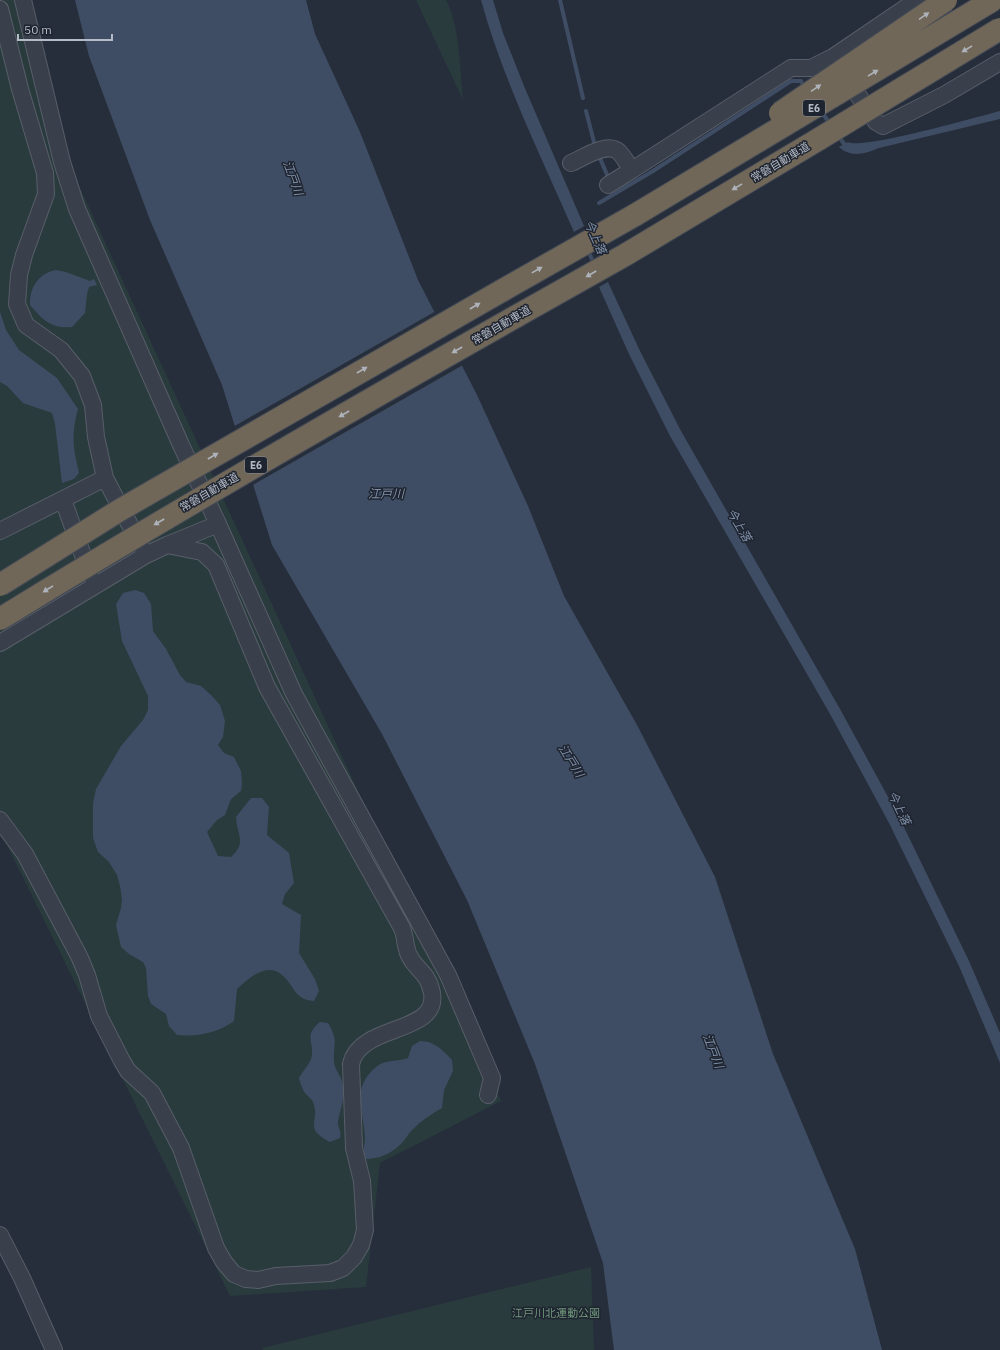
<svg xmlns="http://www.w3.org/2000/svg" width="1000" height="1350" font-family="'IBM Plex Sans','Noto Sans JP',sans-serif">
<style>
.green{fill:#293b3d}
.water{fill:#3f4d64}
.pier{fill:#262e3b}
.lines{fill:none;stroke-linecap:round;stroke-linejoin:round}
.stream{stroke:#3f4d64;stroke-width:4}
.minor-casing{stroke:#585e69;stroke-width:18}
.highway-casing{stroke:#454b56;stroke-width:24}
.minor{stroke:#3a404b;stroke-width:16}
.highway{stroke:#706758;stroke-width:22}
.highway-bridge-casing{stroke:#454b56;stroke-width:24;stroke-linecap:butt}
.highway-bridge{stroke:#706758;stroke-width:22}
.oneway{fill:#aeb3bb}
.labels{text-anchor:middle;stroke-width:3;stroke-linejoin:round;paint-order:stroke}
.shield{fill:#1f2530;stroke:#888e99;stroke-width:1}
.shield-label{font-size:10px;font-weight:bold;fill:#b5bbc6}
.street-label{font-size:11px;fill:#b5bbc6;stroke:#1f2530}
.park-label{font-size:11px;fill:#6f9579;stroke:#1f2530}
.water-label{font-size:12px;font-style:italic;fill:#8091aa;stroke:#1f2530}
</style>
<rect width="100%" height="100%" fill="#262e3b"/>
<path class="green" d="M0,0h32l36,162 433,939 -121,62 -14,124 -136,9 -230,-465z
M416,0h30c14,25 14,72 17,100z
M591,1267l3,83h-331l-1,-2z"/>
<path class="water" d="M75,0h231l9,34 45,98 58,148 59,115 51,111 36,90 73,129 78,152 58,177 82,195 27,101h-268l-11,-87 -68,-199 -68,-164 -85,-166 -110,-189 -50,-160 -72,-165 -61,-164z
M481,0h12l10,33 21,53 60,140 -10,6c-33,-76 -71,-152 -93,-232z
M1000,111v8l-121,29c-14,6 -28,10 -40,-1l9,-5c14,8 129,-25 152,-31z
M56,270l10,2 24,9 4,-2 3,6 -8,2 -2,7 -2,19 -13,14c-21,2 -29,-7 -42,-22 -1,-17 9,-32 26,-35z
M608,282l32,69 41,80 159,278 59,108 70,144 31,72v30l-41,-97 -70,-143 -59,-109 -160,-278 -41,-82 -30,-67z
M0,312l6,18 13,20 38,28 21,31c-7,26 -5,39 1,64l-5,6 -12,4 -7,-59 -3,-11 -29,-10 -16,-17 -7,-4z
M135,590l9,3 7,11 2,27 13,18 14,26 6,7 15,4 10,9 9,10 5,16 -2,16 -5,8 6,8 10,4 7,14 1,12 -1,8 -10,8 -6,16 -8,5 -10,12 11,24 13,1c16,-14 6,-22 5,-40l15,-19h11l7,9 -2,28 22,18 5,30 -9,11 -3,10 19,11 -2,38 16,26 4,12 -5,10c-13,-1 -17,-6 -24,-17 -17,-26 -36,-11 -53,5l-3,32c-16,12 -37,16 -57,14l-8,-9 -3,-12 -15,-10 -3,-8 -2,-28 -3,-6 -14,-8 -8,-7 -5,-22 5,-17 1,-9 -2,-13 -3,-11 -8,-13 -11,-10 -5,-14v-35l3,-14 25,-43 22,-26 5,-10v-14l-26,-55 -6,-37 7,-11z
M320,1022l8,1c11,19 5,19 6,38 0,8 6,13 8,20 4,16 -1,25 -4,40 -1,6 4,10 2,17l-10,4c-28,-14 -9,-20 -17,-40 -2,-4 -6,-6 -8,-9 -3,-4 -5,-11 -6,-15 3,-6 10,-13 12,-19 5,-17 -9,-22 9,-37z
M420,1041c15,0 22,9 32,19l1,11 -9,19 -2,18c-11,6 -21,13 -30,22 -4,4 -7,10 -11,14 -10,10 -23,15 -36,15 -3,-10 0,-13 0,-21 -1,-27 -15,-49 11,-71 9,-8 22,-5 32,-9l4,-12z"/>
<path class="pier" d="M436,311l27,54 -212,121 -18,-59z"/>
<g class="lines">
<path class="stream" d="M560,0l23,98
M586,111l9,35
M821,111l9,13
M837,134l10,14
M599,156l9,21
M599,203l54,-32 138,-90h10l4,7
M587,248l7,16"/>
<defs>
<path id="minor" d="M23,0l39,162 15,47 104,236 37,79 -51,21
M0,9l20,80 25,84 1,21 -22,61 -5,20 -2,29 9,21 35,25 21,26 11,29 3,32 9,41 36,68
M846,77l30,45 7,4 61,-31 56,-33
M571,163c12,-5 36,-22 48,-11 5,5 9,13 13,18l159,-102h20l22,-11 84,-57
M608,185l24,-15
M60,501l6,7 24,67
M218,524l76,170 154,281 44,103 -4,17
M0,531l105,-53
M0,643l146,-88 21,-10 35,7 14,13 51,122 135,241c4,10 3,22 8,29 8,15 18,15 22,36 7,42 -72,30 -81,71l3,84 8,33 3,49 -4,15 -7,12 -11,11 -13,5 -54,3 -18,4 -12,-1 -12,-5 -10,-12 -8,-14 -35,-100 -29,-55 -24,-22 -6,-10 -23,-45 -12,-41 -8,-19 -54,-102 -25,-34
M0,1235l22,43 32,72"/>
<path id="highway" d="M503,290l132,-75
M515,317l110,-62 194,-116"/>
</defs>
<use href="#minor" class="minor-casing"/>
<use href="#highway" class="highway-casing"/>
<use href="#minor" class="minor"/>
<use href="#highway" class="highway"/>
<defs>
<path id="highway-bridge" d="M780,113l166,-113
M819,139l181,-110
M635,215l358,-215
M0,585l120,-75 383,-220
M0,619c170,-105 342,-204 515,-302"/>
</defs>
<use href="#highway-bridge" class="highway-bridge-casing"/>
<use href="#highway-bridge" class="highway-bridge"/>
</g>
<defs><path id="oneway-solid" d="M-6-.8H1V-3.2L6.5 0L1 3.2V.8H-6Z"/></defs>
<g class="oneway">
<use href="#oneway-solid" transform="translate(924 16) rotate(-34)"/>
<use href="#oneway-solid" transform="translate(967 49) rotate(149)"/>
<use href="#oneway-solid" transform="translate(873 73) rotate(-31)"/>
<use href="#oneway-solid" transform="translate(816 88) rotate(-34)"/>
<use href="#oneway-solid" transform="translate(737 187) rotate(149)"/>
<use href="#oneway-solid" transform="translate(537 270) rotate(-29)"/>
<use href="#oneway-solid" transform="translate(591 274) rotate(150)"/>
<use href="#oneway-solid" transform="translate(475 306) rotate(-30)"/>
<use href="#oneway-solid" transform="translate(457 350) rotate(150)"/>
<use href="#oneway-solid" transform="translate(362 370) rotate(-30)"/>
<use href="#oneway-solid" transform="translate(344 414) rotate(150)"/>
<use href="#oneway-solid" transform="translate(213 456) rotate(-30)"/>
<use href="#oneway-solid" transform="translate(159 522) rotate(150)"/>
<use href="#oneway-solid" transform="translate(48 589) rotate(148)"/>
</g>
<g class="labels">
<g class="shield">
<rect x="803" y="100" width="22" height="16" rx="3"/>
<rect x="245" y="457" width="22" height="16" rx="3"/>
</g>
<g class="shield-label">
<text x="814" y="112">E6</text>
<text x="256" y="469">E6</text>
</g>
<g class="street-label">
<text transform="translate(780 162) rotate(-31)" y="4">常磐自動車道</text>
<text transform="translate(501 325) rotate(-30)" y="4">常磐自動車道</text>
<text transform="translate(209 492) rotate(-30)" y="4">常磐自動車道</text>
</g>
<g class="park-label">
<text x="556" y="1317">江戸川北運動公園</text>
</g>
<g class="water-label">
<text transform="translate(293 178) rotate(70)" y="4">江戸川</text>
<text transform="translate(595 237) rotate(66)" y="4">今上落</text>
<text x="386" y="498">江戸川</text>
<text transform="translate(739 525) rotate(60)" y="4">今上落</text>
<text transform="translate(571 761) rotate(58)" y="4">江戸川</text>
<text transform="translate(899 808) rotate(64)" y="4">今上落</text>
<text transform="translate(713 1051) rotate(69)" y="4">江戸川</text>
</g>
</g>
<path d="M18 34v6h94v-6" fill="none" stroke="#b5bbc6" stroke-width="2"/>
<text x="24" y="34" font-size="12" fill="#b5bbc6" stroke="#1f2530" stroke-width="3" paint-order="stroke">50 m</text>
</svg>
